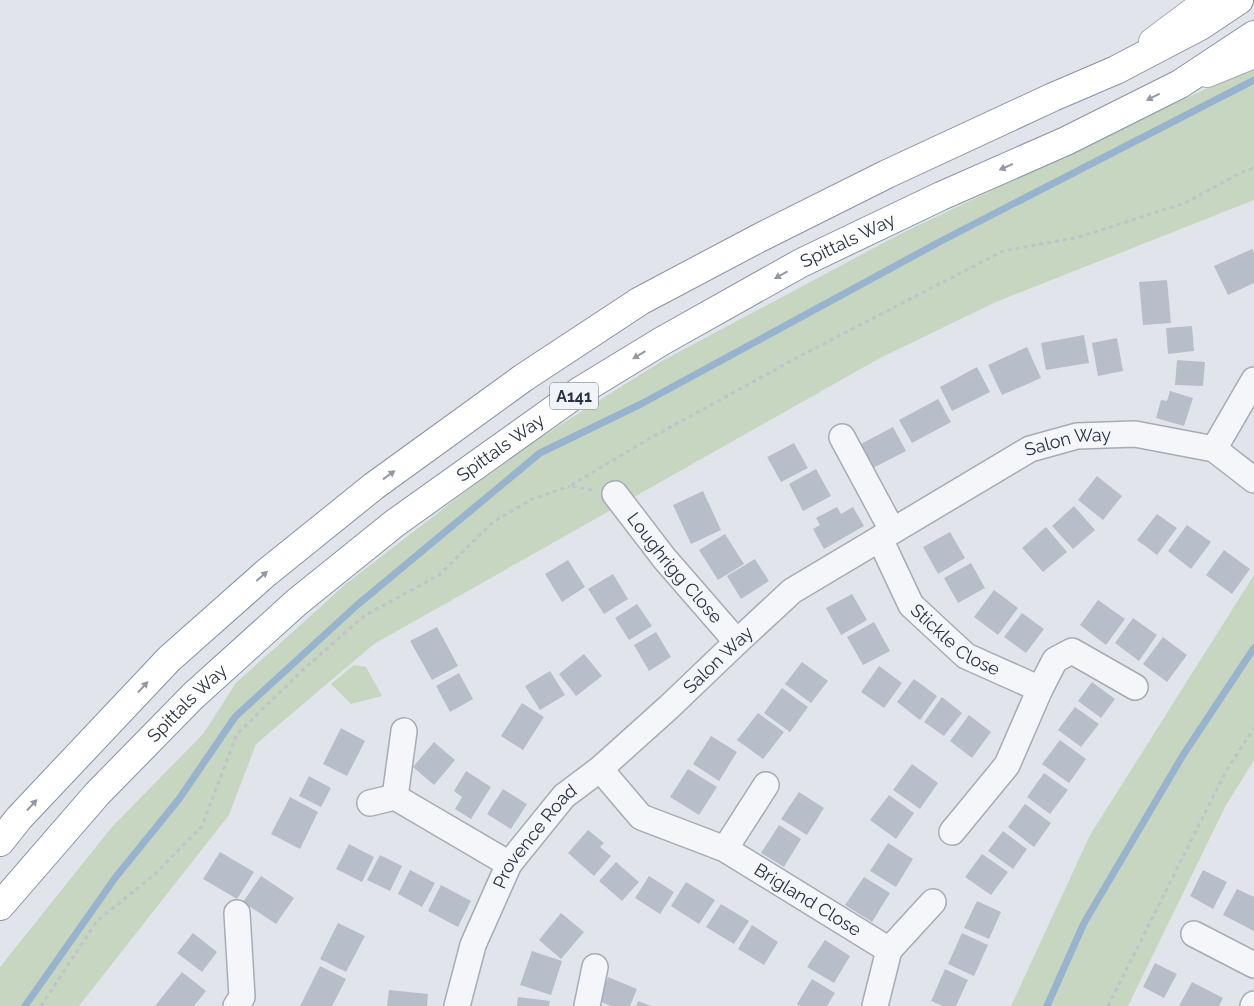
<svg xmlns="http://www.w3.org/2000/svg" width="1254" height="1006" font-family="Raleway,sans-serif">
<style>
.green{fill:#c6d6c1}
.lines{fill:none;stroke-linecap:round;stroke-linejoin:round}
.stream{stroke:#98b3ce;stroke-width:7}
.building{fill:#b7bec9}
.street-casing{stroke:#a5acb6;stroke-width:28}
.secondary-casing{stroke:#a5acb6;stroke-width:30}
.highway-casing{stroke:#8692a3;stroke-width:30}
.path{stroke:#bfc3ca;stroke-width:3;stroke-dasharray:4 4;stroke-linecap:butt}
.street{stroke:#f4f6f9;stroke-width:25}
.secondary{stroke:#fff;stroke-width:28}
.highway{stroke:#fff;stroke-width:28}
.oneway{fill:#9398a2}
.labels{text-anchor:middle;stroke-width:4.5;stroke-linejoin:round;paint-order:stroke}
.shield{fill:#f0f4f8;stroke:#636c7a;stroke-width:1}
.shield-label{font-size:16px;font-weight:bold;fill:#273244}
.street-label{font-size:18px;fill:#273244;stroke:#f0f4f8}
</style>
<rect width="100%" height="100%" fill="#e1e5eb"/>
<path class="green" d="M1254,66v134l-258,102 -116,56 -506,286 -118,100 -27,71 -150,191h-79v-39l111,-139 92,-94 33,-51 111,-100 167,-129 148,-93 238,-127z
M1254,575v185l-29,47 -97,199h-117l79,-171z
M354,665l12,2 16,29 -31,8 -20,-20z"/>
<g class="lines">
<path class="stream" d="M25,1006l90,-128 64,-79 56,-82 121,-111 184,-153 101,-49 302,-164 311,-160
M1047,1006l37,-83 99,-168 71,-107"/>
</g>
<path class="building" d="M1252,249l2,4v30l-26,12 -14,-29z
M1167,280l4,43 -28,2 -4,-43z
M1192,326l2,25 -26,3 -2,-26z
M1084,335l5,28 -43,7 -5,-27z
M1117,338l6,33 -25,5 -6,-33z
M1027,347l14,31 -39,17 -14,-30z
M1177,360l28,2 -2,24 -28,-1z
M977,367l13,25 -38,19 -12,-24z
M1170,391l23,7 -9,28 -28,-8 5,-18 6,1z
M938,399l13,23 -39,21 -13,-23z
M893,427l13,24 -35,18 -12,-24z
M794,443l14,25 -27,14 -14,-25z
M816,469l15,27 -28,15 -14,-27z
M1097,476l25,20 -19,24 -25,-20z
M703,491l18,39 -30,14 -18,-39z
M1074,506l21,24 -22,19 -21,-23z
M837,507l4,7 12,-7 11,19 -40,23 -11,-20 7,-4 -4,-7z
M1157,514l20,14 -20,27 -20,-15z
M1187,525l24,17 -20,27 -23,-18z
M1046,527l21,25 -24,20 -21,-24z
M950,532l15,26 -27,16 -15,-27z
M725,534l19,30 -26,16 -19,-30z
M1224,550l26,19 -18,25 -26,-19z
M755,559l14,22 -28,18 -14,-23z
M568,560l17,27 -23,15 -17,-28z
M971,563l14,25 -27,15 -14,-25z
M613,574l15,25 -24,15 -16,-25z
M994,590l24,18 -20,27 -24,-18z
M852,594l15,26 -26,15 -15,-27z
M1098,600l27,19 -19,26 -26,-20z
M637,604l15,22 -23,14 -14,-22z
M1022,613l22,16 -18,24 -22,-16z
M1133,618l24,17 -18,26 -24,-18z
M874,622l16,29 -27,14 -16,-28z
M437,627l21,39 -26,14 -22,-39z
M656,632l15,25 -22,14 -15,-26z
M1163,637l24,18 -20,27 -24,-18z
M584,654l18,22 -26,20 -17,-22z
M802,662l26,19 -17,22 -26,-19z
M879,666l23,17 -18,25 -23,-16z
M550,671l15,24 -25,15 -15,-24z
M459,673l14,26 -23,13 -14,-26z
M914,679l23,17 -17,24 -23,-18z
M1092,682l23,17 -14,19 -23,-17z
M782,688l26,19 -18,25 -26,-19z
M942,697l20,16 -18,23 -20,-14z
M522,703l22,14 -21,33 -22,-14z
M1075,707l24,17 -18,23 -23,-17z
M758,713l26,19 -21,27 -26,-19z
M969,715l22,17 -19,26 -22,-17z
M341,728l24,13 -18,35 -24,-12z
M711,736l26,16 -18,29 -26,-17z
M1060,740l26,19 -17,24 -27,-19z
M434,742l21,18 -21,25 -21,-18z
M912,764l26,19 -18,26 -27,-19z
M688,769l29,18 -18,28 -29,-18z
M466,771l25,16 -20,32 -16,-10 7,-12 -8,-6z
M1044,773l24,17 -18,24 -23,-17z
M309,776l22,12 -10,19 -22,-11z
M503,789l24,15 -16,25 -24,-15z
M799,792l25,16 -17,27 -26,-16z
M889,795l25,18 -18,26 -26,-19z
M290,797l28,15 -18,37 -29,-15z
M1025,804l26,19 -17,24 -26,-20z
M779,825l22,14 -17,28 -23,-14z
M588,830l16,13 -4,4 11,9 -17,20 -26,-23z
M1003,831l24,18 -14,20 -25,-18z
M888,843l25,16 -17,28 -26,-16z
M349,844l25,13 -12,25 -26,-13z
M220,852l34,20 -17,27 -34,-20z
M982,854l26,18 -17,23 -26,-18z
M380,855l22,11 -12,25 -23,-11z
M616,862l23,20 -17,19 -23,-20z
M410,870l25,13 -13,24 -24,-13z
M1203,870l24,12 -14,27 -23,-13z
M261,876l33,22 -18,26 -33,-22z
M649,876l25,16 -14,22 -25,-16z
M864,877l26,16 -18,29 -27,-17z
M686,882l29,18 -16,24 -28,-18z
M441,885l30,16 -13,26 -30,-16z
M1237,889l17,8v34l-31,-16z
M977,901l24,11 -12,27 -25,-11z
M721,904l28,17 -15,23 -28,-17z
M561,913l23,19 -23,27 -22,-19z
M338,923l27,13 -19,36 -26,-13z
M752,925l26,17 -14,23 -26,-16z
M193,933l24,19 -15,20 -25,-19z
M962,933l26,12 -14,31 -26,-12z
M825,940l25,16 -16,27 -27,-16z
M532,951l30,10 -11,34 -31,-10z
M1155,963l22,11 -13,24 -21,-11z
M320,966l26,13 -14,27h-32z
M945,969l23,11 -12,26h-13l-12,-5z
M182,972l24,19 -12,15h-39z
M608,977l29,12 -7,17h-19l-12,-5z
M812,979l23,14 -8,13h-27l-3,-2z
M1192,982l31,16 -4,8h-40z
M389,990l39,4 -1,12h-40z
M518,997l32,4 -1,5h-32z
M638,1001l13,5h-15z"/>
<g class="lines">
<defs>
<g id="street">
<path d="M842,437l50,93"/>
<path d="M1214,449l40,-69"/>
<path id="s1" d="M615,494l49,64 73,84"/>
<path id="s2" d="M880,539l31,66 55,51 74,33"/>
<path id="s3" d="M600,769l41,48 84,32 164,101"/>
<path d="M395,797l114,67"/>
<path d="M370,803l25,-6 9,-66"/>
<path d="M952,832l55,-67 33,-76 15,-29 17,-9 63,36"/>
<path d="M725,849l41,-64"/>
<path d="M1194,934l60,31"/>
<path d="M236,1006l6,-9 -5,-84"/>
<path id="s4" d="M457,1006l16,-61 36,-81 55,-68 36,-27 69,-62 68,-65 55,-51 238,-142 47,-13 58,-2 79,15 40,31"/>
<path d="M587,1006l8,-39"/>
<path d="M875,1006l14,-56 44,-48"/>
<path d="M1253,1006l1,-2"/>
</g>
<path id="secondary" d="M1153,42l56,-42
M1207,73l47,-19"/>
<g id="highway">
<path d="M0,842l19,-24 150,-159 97,-86 108,-87 149,-108 117,-77 119,-63 128,-64 166,-77 63,-27 84,-44 39,-26"/>
<path id="s5" d="M0,906l97,-112 96,-98 104,-94 98,-79 185,-132 82,-50 139,-78 140,-67 125,-55 114,-57 74,-49"/>
</g>
</defs>
<use href="#street" class="street-casing"/>
<use href="#secondary" class="secondary-casing"/>
<use href="#highway" class="highway-casing"/>
<path class="path" d="M592,490l-22,-4 75,-45 155,-85 203,-105 76,-14 106,-34 59,-32 10,-3
M41,1006l56,-85 58,-47 47,-48 35,-92 68,-66 59,-52 75,-41 54,-53 39,-23 38,-13
M1108,1006l118,-235 28,-43"/>
<use href="#street" class="street"/>
<use href="#secondary" class="secondary"/>
<use href="#highway" class="highway"/>
</g>
<defs><path id="oneway-solid" d="M-6-.8H1V-3.2L6.5 0L1 3.2V.8H-6Z" transform="scale(1.25)"/></defs>
<g class="oneway">
<use href="#oneway-solid" transform="translate(1153 97) rotate(153)"/>
<use href="#oneway-solid" transform="translate(1006 167) rotate(156)"/>
<use href="#oneway-solid" transform="translate(781 275) rotate(151)"/>
<use href="#oneway-solid" transform="translate(639 355) rotate(149)"/>
<use href="#oneway-solid" transform="translate(389 475) rotate(-36)"/>
<use href="#oneway-solid" transform="translate(262 576) rotate(-41)"/>
<use href="#oneway-solid" transform="translate(143 687) rotate(-47)"/>
<use href="#oneway-solid" transform="translate(32 805) rotate(-47)"/>
</g>
<g class="labels">
<rect class="shield" x="550" y="382.5" width="48" height="27" rx="4"/>
<g class="shield-label">
<text x="574" y="402">A141</text>
</g>
<g class="street-label">
<text dy="6" stroke="none"><textPath href="#s5" startOffset="1086">Spittals Way</textPath></text>
<text dy="6" stroke="none"><textPath href="#s4" startOffset="862">Salon Way</textPath></text>
<text dy="6" stroke="none"><textPath href="#s5" startOffset="681">Spittals Way</textPath></text>
<text dy="6" stroke="none"><textPath href="#s1" startOffset="95">Loughrigg Close</textPath></text>
<text dy="6" stroke="none"><textPath href="#s2" startOffset="130">Stickle Close</textPath></text>
<text dy="6" stroke="none"><textPath href="#s4" startOffset="445">Salon Way</textPath></text>
<text dy="6" stroke="none"><textPath href="#s5" startOffset="276">Spittals Way</textPath></text>
<text dy="6" stroke="none"><textPath href="#s4" startOffset="189">Provence Road</textPath></text>
<text dy="6" stroke="none"><textPath href="#s3" startOffset="250">Brigland Close</textPath></text>
</g>
</g>
</svg>
